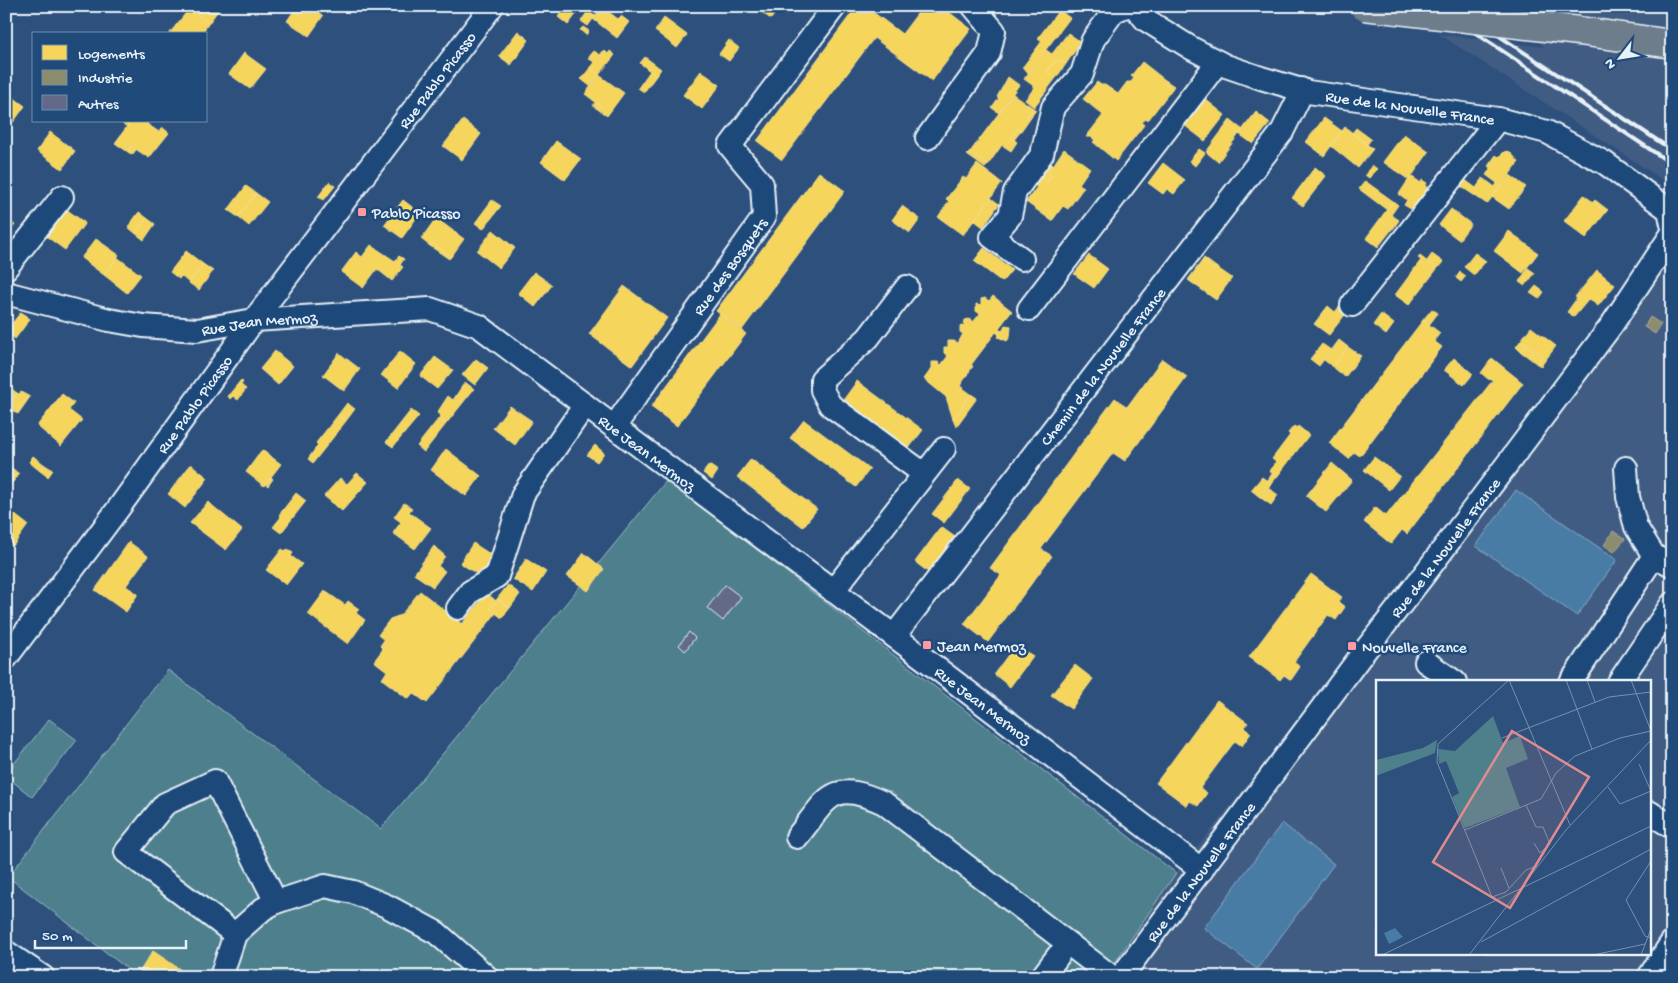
<svg xmlns="http://www.w3.org/2000/svg" width="1678" height="983" font-family="'Gochi Hand',sans-serif">
<style>
.built{fill:#405b83;fill-rule:evenodd}
.green{fill:#4e808c;stroke:#9bb8c2}
.water{fill:#487ba5;stroke:#88aac6}
.homes{fill:#f6d55c;stroke:#f2dd8b}
.industry{fill:#8c8c6e;stroke:#a8aa97}
.building{fill:#636a89;stroke:#e8f1f8}
.lines{fill:none;stroke-linecap:round;stroke-linejoin:round}
.minor-casing{stroke:#e8f1f8;stroke-width:26}
.major-casing{stroke:#e8f1f8;stroke-width:31}
.minor{stroke:#1f4a7a;stroke-width:22}
.major{stroke:#6d7d8c;stroke-width:28}
.rail{stroke:#e8f1f8;stroke-width:4}
.major-bridge-casing{stroke:#e8f1f8;stroke-width:31;stroke-linecap:butt}
.major-bridge{stroke:#6d7d8c;stroke-width:28}
.poi-dot{fill:#ff9aa2;stroke:#1f4a7a;stroke-width:2}
.labels{text-anchor:middle;stroke-width:5;stroke-linejoin:round;paint-order:stroke}
.street-label{font-size:16px;fill:#e8f1f8;stroke:#1f4a7a}
.poi-label{font-size:16px;fill:#e8f1f8;stroke:#1f4a7a;text-anchor:start}
.inset-road{fill:none;stroke:#7890ae;stroke-width:1}
.view{fill:#df8c90;fill-opacity:0.15;stroke:#df8c90;stroke-width:2.5}
.inset-edge{fill:none;stroke:#e8f1f8;stroke-width:2.5}
</style>
<rect width="100%" height="100%" fill="#2d507d"/>
<filter id="ink" filterUnits="userSpaceOnUse"><feTurbulence type="fractalNoise" baseFrequency=".02" numOctaves="2"/><feDisplacementMap in="SourceGraphic" scale="10" xChannelSelector="R" yChannelSelector="G"/><feConvolveMatrix kernelMatrix="1 2 1 2 8 2 1 2 1" color-interpolation-filters="sRGB"/></filter>
<g filter="url(#ink)">
<path class="built" d="M1484,6h188v180l-233,-152 106,13z
M1672,259v718h-567l71,-104zM1377,682h272v272h-272z"/>
<path class="green" d="M667,480l509,393 -71,104h-967l-130,-100 160,-207 213,159z
M49,719l28,21 -45,57 -26,-21v-2z"/>
<path class="water" d="M1516,490l101,70 -40,56 -101,-70z
M1282,823l52,41 -77,105 -53,-41z"/>
<path class="homes" d="M189,6h32l-12,17 -21,-15z
M297,6h12l14,10 -14,20 -22,-15z
M566,6l11,7 -9,12 -10,-8z
M727,6h12l-4,6z
M757,6h36l-7,9 -8,-6 -7,10 -16,-11z
M857,6h8l37,28 21,-28h18l30,23 -39,52 -58,-43 -92,122 -25,-19z
M602,7l16,12 3,-3 8,6 -12,16 -24,-19z
M189,9l20,14 -8,11h-32z
M1059,10l11,8 -42,55 -6,-5 20,-27 -4,-3z
M588,11l7,5 -7,10 -7,-5z
M664,18l23,17 -10,13 -22,-17z
M583,27l6,4 -3,4 -6,-5z
M518,31l11,9 -18,25 -12,-9z
M1068,33l13,9 -15,22 -6,-4 -2,2 -3,-2 -8,12 9,6 -22,29 -9,-7 10,-13 -11,-8 22,-29 6,4z
M729,40l10,8 -10,13 -10,-7z
M604,50l4,4 2,-3 5,4 -16,20 -9,-7 4,-6 -6,-4 6,-7 6,4z
M244,53l22,16 -16,20 -21,-15z
M645,57l16,12 -5,7 -16,-13z
M1055,60l3,2 2,-2 6,4 -10,14 -9,-6z
M1142,62l23,18 1,4 6,5 -23,30 -5,1 -2,3 2,2 -28,36 -23,-19 2,-2 -4,-3h-5l17,-22 -20,-16 14,-17 4,3h4l13,9 9,-12h4l3,-4 -3,-2z
M590,68l9,7 -9,11 -9,-7z
M650,71l6,5 -12,16 -6,-4z
M701,71l19,14 -18,24 -19,-14z
M599,75l25,18 -17,23 -8,-6 3,-3 -17,-13z
M1008,77l11,8 -20,28 -7,-5 7,-10 -2,-1z
M1165,80l9,6 -2,3 -6,-5z
M6,92l19,14 -13,18 -6,-4z
M1013,94l20,14 -6,8 3,2 -9,13 -3,-2 -7,8 6,5 -6,9 -9,-6 -14,20 -18,-13z
M1205,99l20,16 -20,26 -21,-16z
M595,102l7,5 -3,3 -6,-4z
M1033,108l3,2 -6,8 -3,-2z
M1256,112l14,11 -17,21 -14,-10z
M1324,118l18,13 -18,25 -18,-14z
M463,120l18,14 -19,26 -19,-14z
M1230,120l13,10 -4,4 -12,-10z
M118,121h13l-4,6z
M131,121h18l-2,3 12,8 3,-5 7,6 -20,25 -18,-12 -3,6 -13,-9z
M1227,124l12,10 -21,28 -12,-10z
M1345,127l28,22 -15,19 -27,-22z
M1356,128l15,11 -4,6 -15,-12z
M1018,129l3,2 -7,9 -3,-3z
M50,132l25,19 -13,18 -25,-18z
M1404,134l25,18 -20,28 -26,-18z
M556,141l25,18 -16,21 -24,-18z
M131,146l5,4 -4,5 -4,-3z
M1064,149l26,19 -11,16 5,3 -16,22 -5,-3 -11,15 -26,-19 11,-15 -6,-4 6,-8 10,7 4,-7 -3,-2z
M1199,149l6,4 -10,13 -6,-5z
M1509,151l10,11 -32,42 -31,-21 5,-6 15,11 7,-10 12,9 2,-4 -11,-8 5,-7 -3,-2 8,-11 3,2 5,-5z
M970,152l18,13 -3,3 -18,-13z
M1047,160l6,5 -5,8 3,2 -4,7 -10,-7z
M1163,163l22,17 -11,14 -7,-5 -4,5 -15,-11z
M977,164l25,19 -39,52 -25,-18 11,-16 -3,-2 17,-22 3,2z
M1372,165l5,4 -8,9 -4,-3z
M1315,167l11,9 -23,30 -11,-8z
M819,172l26,19 -103,139 -26,-19z
M1510,175l16,12 -17,22 -17,-12z
M1411,176l10,7 1,-3 5,3 -2,3 9,7 -16,20 -14,-8 3,-5 -8,-6z
M1365,181l28,20 -6,9 -28,-21z
M329,182l6,4 -11,14 -6,-3z
M246,186l10,7 -18,24 -10,-7z
M256,193l12,9 -19,24 -11,-9z
M1584,195l22,17 -20,26 -22,-17z
M991,198l8,6 -16,23 -9,-7z
M403,200l17,13 -18,25 -18,-13z
M492,200l9,6 -18,23 -8,-6z
M1595,200l13,10 -2,2 -13,-10z
M1393,201l5,4 -7,10 8,5 -6,9 -13,-10z
M902,206l18,13 -10,14 -18,-13z
M66,209l19,14 -20,27 -19,-14z
M1451,209l20,15 -12,16 -20,-15z
M139,212l8,6 -12,15 -7,-6z
M147,218l8,6 -11,16 -9,-7z
M436,218l28,21 -13,18 -19,-14 -2,3 -9,-7z
M6,219l9,6 -9,12z
M1380,219l12,10 -14,18 -12,-9z
M493,230l22,18 -16,20 -22,-17z
M1509,231l29,22 -15,20 -29,-22z
M96,239l23,16 -15,20 -23,-17z
M432,243l19,14 -2,2 -19,-13z
M371,245l24,16 4,-5 5,3 -4,6 3,2 -11,14 -15,-12 -14,19 -22,-16 15,-20 6,5z
M984,248l28,22 -10,12 -28,-21z
M186,251l17,13 -14,19 -8,-7 -2,3 -9,-7z
M1475,253l11,8 -12,14 -10,-8z
M1432,254l11,8 -6,7 -10,-8z
M1089,255l19,14 -14,19 -20,-14z
M1420,256l17,13 -28,36 -14,-10 26,-35 -3,-2z
M117,257l24,18 -14,18 -23,-18z
M1204,258l12,9 -2,3 -12,-9z
M1202,261l12,9 2,-3 16,11 -16,22 -28,-20z
M203,264l10,7 -14,19 -10,-7z
M1528,268l7,5 -10,13 -6,-4z
M1597,270l18,15 -17,21 -9,-7 -15,18 -7,-5 10,-14 -2,-1z
M534,272l18,13 -17,22 -17,-14z
M1460,272l6,4 -5,6 -5,-4z
M624,286l43,32 -35,48 -43,-32z
M1536,286l8,6 -5,7 -9,-6z
M993,296l19,15 -13,17 3,3 3,-6 6,1 -1,11 -3,4 -9,-4 1,-2 -3,-3 -25,33 2,1 -13,20 11,8 -18,25 -7,-22 -22,-18 8,-11v-6h6l3,3 7,-9 -4,-3v-6h4v-6h6l4,2 5,-9 -3,-2v-6h4l1,-6 4,-1 4,3 7,-8 -4,-3v-7l5,1v-6l4,-1 4,3z
M1348,296l7,6 -26,33 -15,-11 14,-18 7,6z
M1432,309l6,4 -9,12 -6,-5z
M21,312l9,7 -15,20 -9,-8z
M720,314l26,20 -69,92 -26,-19z
M1381,314l13,10 -8,11 -13,-10z
M1423,320l17,13 -6,8 8,6 -82,109 -6,-4 -5,7 -20,-16z
M1531,327l25,19 -15,20 -4,-2 6,-8 -22,-16z
M1339,340l9,7 -15,20 -9,-7z
M1521,340l6,4 -6,8 -5,-5z
M1322,344l9,6 -12,16 -9,-7z
M1527,344l7,6 -6,7 -7,-5z
M1348,347l13,9 -16,21 -12,-10z
M1534,350l9,6 -6,8 -9,-7z
M275,351l18,15 -15,19 -18,-16z
M400,351l16,13 -18,24 -17,-13z
M339,353l21,16 -16,22 -21,-16z
M435,357l18,13 -16,19 -17,-13z
M1454,358l19,16 -9,11 -20,-15z
M1492,358l31,25 -116,151 -5,-4 -11,14 -27,-22 11,-15 11,9 107,-136 -5,-1 -7,-6z
M476,359l12,9 -13,17 -13,-10z
M1162,359l25,18 -62,84 -12,-8 -72,96 11,7 -64,86 -24,-18 37,-49 -11,-7 125,-170 12,9z
M241,380l2,2 -2,3 5,4 -8,11 -5,-4 -3,3 -2,-3z
M857,381l66,49 -14,18 -65,-49z
M465,382l9,7 -28,35 -7,-6 2,-3 -4,-2 11,-17 5,4z
M6,385l11,8 -11,16z
M21,392l7,4 -12,17 -7,-5 -3,5v-4l11,-16 2,1z
M62,394l12,9 -5,7 13,10 -21,26 -24,-20z
M971,394l6,4 -21,29 -3,-8z
M28,396l2,1 -12,17 -2,-1z
M347,403l8,6 -9,12 -8,-6z
M510,406l22,15 -17,24 -22,-17z
M411,410l8,6 -26,31 -7,-5z
M338,415l8,6 -33,42 -5,-4 10,-14 -2,-2z
M439,418l7,6 -22,28 -7,-6z
M804,420l66,49 -14,18 -66,-49z
M1294,426l3,2 1,-2 11,9 -32,42 -8,-6 7,-9 -4,-3 18,-24 -2,-2z
M595,445l9,8 -7,9 -10,-7z
M446,449l35,27 -15,20 -35,-26z
M262,450l19,14 -17,22 -18,-14z
M33,456l12,9 -5,6 -11,-9z
M1374,457l26,19 -11,14 -25,-20z
M751,459l66,50 -14,18 -66,-50z
M6,463l13,11 -3,4 -10,-8z
M1332,463l20,17 -26,32 -20,-16z
M191,464l17,14 -23,30 -17,-14z
M45,465l8,5 -5,7 -8,-6z
M709,465l9,6 -6,9 -9,-7z
M6,470l10,8 -10,13z
M357,473l11,9 -26,29 -18,-15 16,-18 7,6z
M1272,474l5,3 -6,7 -4,-3z
M271,477l2,2 -5,7 -3,-2z
M1262,477l9,7 -10,14 -10,-8z
M958,480l12,9 -26,34 -12,-9z
M1269,488l9,7 -7,10 -10,-7z
M296,493l10,8 -25,32 -8,-6 8,-10 -2,-2z
M208,502l34,28 -16,20 -36,-27z
M404,503l8,5 -3,4 22,16 -16,21 -22,-16 8,-11 -7,-5z
M10,511l18,14 -15,21 -7,-5v-25z
M941,527l14,10 -27,35 -13,-10z
M129,542l19,14 -22,30 12,8 -12,18 -31,-22z
M473,543l23,15 -13,20 -23,-15z
M434,546l11,10 -7,10 7,5 -12,16 -19,-13z
M282,549l3,2 2,-2 6,4 -2,3 11,8 -16,21 -20,-15z
M584,553l20,16 -16,22 -21,-15z
M526,559l20,13 -13,20 -20,-13z
M1311,574l31,23 -4,5 7,5 -9,13 -8,-5 -34,47 6,5 -9,13 -7,-5 -4,5 -31,-23z
M508,585l12,9 -10,14 -13,-9z
M325,591l20,14 3,-4 11,8 -3,4 9,7 -17,24 -40,-30z
M420,591l42,33 25,-31 9,8 -6,8 6,4 -69,90 -14,-10 -5,6 -26,-20 5,-8 -13,-10 9,-12 -3,-3 4,-6 -6,-5 12,-16 11,-4z
M497,599l13,9 -8,10 -12,-9z
M1016,644l17,12 -23,31 -16,-13z
M1075,665l18,14 -22,30 -20,-14z
M1217,700l31,23 -4,5 7,5 -9,13 -7,-5 -35,47 7,5 -9,13 -8,-5 -3,5 -31,-23z
M153,951l34,23 -2,3h-49z"/>
<path class="industry" d="M1650,317l11,7 -6,10 -11,-7z
M1613,531l12,8 -11,13 -10,-7z"/>
<path class="building" d="M725,585l16,12 -18,24 -16,-13z
M689,632l6,6 -10,13 -6,-6z"/>
<g class="lines">
<defs>
<g id="minor">
<path id="s1" d="M1134,6l12,14 45,28 35,18 35,12 47,14 190,27 49,13 58,31 64,47 3,14"/>
<path d="M927,138l62,-85 5,-22 -21,-25"/>
<path d="M1022,259l-30,-22 18,-21 5,-24 27,-38 11,-47 29,-33 11,-34 21,-29 12,-5"/>
<path d="M6,268l56,-71"/>
<path d="M907,287l-39,51 -46,41v11l8,15 94,69"/>
<path id="s2" d="M6,293l103,27 34,6 54,4 57,-10 176,-11 49,17 443,331 280,213"/>
<path d="M1352,305l146,-186"/>
<path d="M1029,309l189,-247"/>
<path id="s3" d="M614,427l150,-210 -2,-33 -32,-38 105,-140"/>
<path d="M1626,468l2,29 8,30 18,29 18,9"/>
<path d="M833,591l111,-142"/>
<path d="M458,608l12,-16 27,-16 26,-82 62,-89"/>
<path id="s4" d="M894,636l388,-504 16,-32 3,-11"/>
<path id="s5" d="M6,658l112,-149 136,-189 238,-314"/>
<path d="M1426,662l29,20"/>
<path d="M1571,682l83,-126"/>
<path d="M1619,682l53,-78"/>
<path d="M1649,812l23,15"/>
<path d="M797,837c32,-40 34,-58 87,-34l228,174"/>
<path d="M235,934l-109,-82 39,-48 50,-23 61,121"/>
<path d="M6,952l37,25"/>
<path d="M221,977l14,-43 28,-25 13,-7 49,-16 28,6 34,14 50,27 50,44"/>
<path d="M1042,977l16,-21"/>
<path id="s6" d="M1121,977l239,-320 63,-81 188,-250 61,-92"/>
<path d="M1649,977l23,-35"/>
</g>
<path id="major" d="M1579,31l93,13"/>
</defs>
<use href="#minor" class="minor-casing"/>
<use href="#major" class="major-casing"/>
<use href="#minor" class="minor"/>
<use href="#major" class="major"/>
<path class="rail" d="M1435,6l237,158
M1454,6l218,144"/>
<defs>
<path id="major-bridge" d="M1364,6l215,25"/>
</defs>
<use href="#major-bridge" class="major-bridge-casing"/>
<use href="#major-bridge" class="major-bridge"/>
</g>
</g>
<g class="poi-dot">
<rect x="357" y="207" width="10" height="10" rx="2.5"/>
<rect x="922" y="640" width="10" height="10" rx="2.5"/>
<rect x="1347" y="641" width="10" height="10" rx="2.5"/>
</g>
<g class="labels">
<g class="street-label">
<text dy="6" stroke="none"><textPath href="#s5" startOffset="721">Rue Pablo Picasso</textPath></text>
<text dy="6" stroke="none"><textPath href="#s1" startOffset="300">Rue de la Nouvelle France</textPath></text>
<text dy="6" stroke="none"><textPath href="#s3" startOffset="198">Rue des Bosquets</textPath></text>
<text dy="6" stroke="none"><textPath href="#s2" startOffset="258">Rue Jean Mermoz</textPath></text>
<text dy="6" stroke="none"><textPath href="#s4" startOffset="341">Chemin de la Nouvelle France</textPath></text>
<text dy="6" stroke="none"><textPath href="#s5" startOffset="316">Rue Pablo Picasso</textPath></text>
<text dy="6" stroke="none"><textPath href="#s2" startOffset="692">Rue Jean Mermoz</textPath></text>
<text dy="6" stroke="none"><textPath href="#s6" startOffset="538">Rue de la Nouvelle France</textPath></text>
<text dy="6" stroke="none"><textPath href="#s2" startOffset="1112">Rue Jean Mermoz</textPath></text>
<text dy="6" stroke="none"><textPath href="#s6" startOffset="132">Rue de la Nouvelle France</textPath></text>
</g>
<g class="poi-label">
<text x="372" y="218">Pablo Picasso</text>
<text x="937" y="651">Jean Mermoz</text>
<text x="1362" y="652">Nouvelle France</text>
</g>
</g>
<g transform="translate(1376 680)">
<rect width="275" height="275" fill="#2d507d"/>
<path d="M117,36l10,27 17,-7 8,23 -22,9 14,39 -55,21 -13,-31 7,-4 -13,-32 -7,3 -1,-15 17,2zM61,60l-2,13 -59,23v-16l47,-12z" fill="#4e808c"/>
<path d="M19,248l8,9 -14,7 -5,-11z" fill="#487ba5"/>
<path class="inset-road" d="M133,0l-71,64 -1,18 55,135 14,-5 20,-22 11,-4M133,0l61,145M190,0l26,69M211,0l8,22M255,0l20,51M126,58l107,-41 42,-5M263,84l12,27M232,107l12,17 31,-13M150,125l10,22h7l7,17 -10,9 -6,-10M89,150l76,-31 15,-26 19,-17 45,-18 31,-7M275,181l-25,39 19,36 6,2M125,188l8,20M105,262l170,-93M6,275l269,-129M93,275l97,-125 85,-90M217,275l52,-11M265,275l10,-26"/>
<path class="view" d="M136,51l77,46 -79,131 -77,-46z"/>
<rect width="275" height="275" class="inset-edge"/>
</g>
<rect width="1678" height="983" fill="none" stroke="#1f4a7a" stroke-width="25"/>
<rect x="12" y="12" width="1653" height="958" fill="none" stroke="#e8f1f8" stroke-width="2" filter="url(#ink)"/>
<rect x="32" y="32" width="175" height="90" fill="#1f4a7a" stroke="#6f8dac"/>
<rect x="42" y="45" width="25" height="15" fill="#f6d55c" stroke="#6f8dac"/>
<text x="78" y="58" font-size="15" fill="#e8f1f8">Logements</text>
<rect x="42" y="70" width="25" height="15" fill="#8c8c6e" stroke="#6f8dac"/>
<text x="78" y="82" font-size="15" fill="#e8f1f8">Industrie</text>
<rect x="42" y="95" width="25" height="15" fill="#636a89" stroke="#6f8dac"/>
<text x="78" y="108" font-size="15" fill="#e8f1f8">Autres</text>
<g transform="translate(1620 58) rotate(239)" stroke="#1f4a7a" stroke-width="4" paint-order="stroke">
<path d="M0-4L9 19L0 12L-9 19Z" fill="#e8f1f8"/>
<text y="-8" font-size="14" font-weight="bold" text-anchor="middle" fill="#e8f1f8">N</text>
</g>
<path d="M35 940v8h151v-8" fill="none" stroke="#e8f1f8" stroke-width="2.5"/>
<text x="42" y="940" font-size="15" fill="#e8f1f8" stroke="#1f4a7a" stroke-width="4" paint-order="stroke">50 m</text>
</svg>
